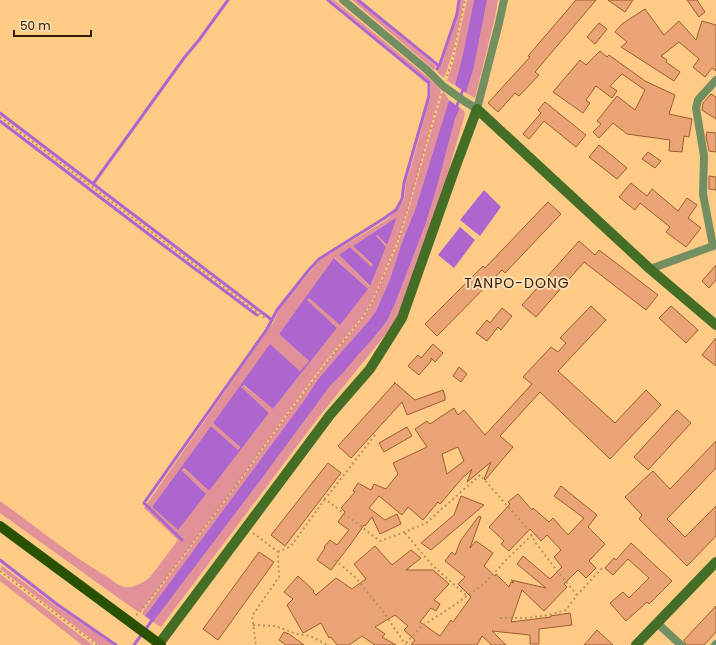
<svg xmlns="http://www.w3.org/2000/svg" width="716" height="645" font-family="Poppins,sans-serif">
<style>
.green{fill:#e39198;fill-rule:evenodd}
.water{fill:#ac66cd}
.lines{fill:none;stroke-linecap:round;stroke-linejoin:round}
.stream{stroke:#ac66cd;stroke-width:3}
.building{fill:#e9a375;stroke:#9d5d2f;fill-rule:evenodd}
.path{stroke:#bb925b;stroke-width:2;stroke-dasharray:2 3;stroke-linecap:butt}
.street{stroke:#738f62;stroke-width:8}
.secondary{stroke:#446d25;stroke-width:10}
.primary{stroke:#2a5102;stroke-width:10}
.labels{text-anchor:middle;stroke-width:4;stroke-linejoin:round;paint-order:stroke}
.quarter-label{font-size:14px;letter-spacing:1px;fill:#301d01;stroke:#fbddb5}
</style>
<rect width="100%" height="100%" fill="#fecb87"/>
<path class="green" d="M331,0h3l95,78 12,12 -33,118 -12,36 -23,55 -11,18 -36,44 -41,55 -50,71 -93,123 -4,2 -138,-99v-12c35,25 69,53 106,75 6,4 13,10 19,11 10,1 18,-4 25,-10l28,-37 -34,-32 130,-187 5,-12 41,-49 65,-39 12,-11 7,-10 2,-18 5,-15 20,-73v-11zM397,217l-11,28 -9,-10 -2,1 11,11 -17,39 -30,-31 11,-8 21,21 2,-2 -20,-20zM335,258l32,31 -27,35 -31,-26 -2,2 30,28 -64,81 -30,-24 -2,3 28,25 -60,78 -26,-23 -2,2 -3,60 -26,-23 59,-81 27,24 2,-3 -27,-24 57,-78 30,26 9,-10 -30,-27z
M352,0h4l80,66 -2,4z
M460,0h4c-5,27 -10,53 -20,78l-7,-6 5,-8 16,-50z
M467,0h7l-12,58 -7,27 -8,-4 6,-18z
M487,0h11l-4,22 -19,76 -9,-5 8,-26z
M443,91l6,9 -33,107 -15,38 -11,34 -14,32 -9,12 -31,35 -17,20 -16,24 -158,214 -3,-2 1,-3 93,-124 50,-70 41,-55 36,-44 11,-19 24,-55 11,-36z
M460,108l4,3 1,3 -25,86 -31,89 -15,35 -76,94 -157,209 -8,-5 107,-141 70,-95 14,-14 14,-17 13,-14 16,-20 8,-17 31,-81 12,-40 17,-64z
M2,566l54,40 58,39h-15l-99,-76z
M0,574l93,71h-11l-82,-64z"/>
<path class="water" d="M474,0h13l-13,67 -8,26 -11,-8 7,-27z
M449,100l11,8 -5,11 -17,64 -12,40 -31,81 -8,17 -16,20 -13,14 -14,17 -14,14 -70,95 -107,141 -8,-6 158,-214 16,-24 17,-20 31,-35 9,-12 14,-32 11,-34 15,-38z
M484,190l17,17 -21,29 -20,-16z
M397,217l-10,28 -10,-10 -1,1 10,11 -16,39 -31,-31 11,-8 21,20 2,-2 -20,-19z
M460,227l15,13 -21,28 -16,-13z
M334,258l34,31 -28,36 -31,-27 -2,2 30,28 -64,81 -29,-24 -3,2 28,26 -60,78 -25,-23 -3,2 25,24 -28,36 -26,-23 59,-81 27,24 2,-3 -27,-24 57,-79 30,27 9,-10 -30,-27z"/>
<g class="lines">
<path class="stream" d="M328,0l101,83
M358,0l81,66
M437,69l3,-5 17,-50 2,-14
M456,108l8,-21
M0,113l272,207
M0,121l155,118 102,76
M93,184l91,-126 15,-18 29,-40
M182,540l-38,-37 123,-174 10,-19 31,-39 11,-12 64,-40 13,-9 6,-11 2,-16 25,-87v-14
M0,560l58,45 58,40
M134,645l19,-26"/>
</g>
<path class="building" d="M576,0h20l-61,72 4,3 -20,21 -4,-3 -17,19 -10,-9 42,-46 -2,-1z
M608,0h25l-8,12z
M687,0h10l8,12 -6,5z
M645,9l19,26 15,-14 17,19 6,-19 14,4v46l-4,-3 -7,9 -12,-10 6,-8 -20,-17 -18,14 6,4 -1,2 14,10 -6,9 -53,-34 6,-5 -12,-10 7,-8z
M599,23l8,6 -12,15 -8,-7z
M600,51l7,6 2,-2 36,26 30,14 -6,19 23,5 -3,18 -5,-1 -2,16 -13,-1 1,-11 -43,-6 -14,-11 -14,15 -6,-6 8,-8 -4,-3 20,-25 18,14 10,-20 -23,-16 -12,12 7,5 -5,7 -16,-12 -10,14 4,3 -7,10 -30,-21 27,-32 6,5z
M711,94l5,3v22l-14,-9 1,-7z
M545,102l41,33 -10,12 -32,-26 -15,18 -6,-5 18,-21 -3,-3z
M707,132l9,1v19l-7,-1 -3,-15z
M599,145l28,23 -10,11 -28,-22z
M648,152l13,9 -6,7 -13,-9z
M709,176l7,1v13l-7,-1z
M631,183l16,13 5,-7 26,22 9,-13 10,7 -9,13 13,10 -15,19 -20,-15 4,-5 -30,-24 -5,7 -16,-13z
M548,202l13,12 -56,59 -3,-3 -65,66 -12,-12 58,-58 2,2z
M579,241l16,14 4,-5 59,45 -12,15 -62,-48 -48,55 -14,-12z
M716,265v15l-7,8 -7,-7z
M591,306l15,14 -48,51 57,52 31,-33 15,15 -51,54 -70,-67 -40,44 13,11 -28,33 -1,-1 7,-17 -24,20 5,-13 -7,7h-1l-24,28 -2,-2 -15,18 -15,-13 -6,8 -23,-19 -10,12 16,12 12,-6 4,10 -21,10 -8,-17 -7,9 -1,-1 -14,20 -19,25 -14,-10 8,-12 -1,-1 6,-7 7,5 12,-15 -11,-8 7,-10 -4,-4 14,-16 -2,-1 5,-8 13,7 3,-6 12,5 12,-15 -5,-11 34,-16 -12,-18 12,-8 3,3 24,-16 4,7 6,-5 21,25 47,-51 -9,-7 28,-30 7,5 8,-9 -6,-5zM458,447l6,14 -17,13 -5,-20z
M671,306l27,24 -12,13 -27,-25z
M502,308l10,8 -11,14 -3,-3 -11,14 -11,-8 11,-13 3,3z
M716,338v28l-14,-11z
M433,344l10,9 -8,9 -4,-4v3l-12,14 -11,-9 10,-11 3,3z
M459,367l8,7 -6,8 -8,-6z
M394,382l21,18 28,-10 2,6v4l-38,15 -5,-13 -51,56 -13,-12 57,-63z
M677,410l14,13 -43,47 -14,-13z
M407,427l5,9 -28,16 -5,-9z
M716,441v27l-49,51 18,18 31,-31v30l-29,30 -48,-47 3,-4 -17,-18 28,-26 17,18z
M328,463l13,10 -56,73 -14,-11z
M561,486l36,29 -9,12 17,17 -16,17 7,7 -10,10 -8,-8 -14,14 3,3 -23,24 -22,-21 -11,32 40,-5 -1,-1 20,-3 2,12 -33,4v15h-9v-9l-38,-4 14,14h-14l-10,-9 -5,9h-66l4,-5 -11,-10 4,-4 -13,-11 -20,12 10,7 -3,3 14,8h-21l-13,-9 -13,9h-12l-6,-8 -2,1 -8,-15 -18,10 -16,-28 6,-6 -9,-7 14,-16 16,15 -1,1 3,3 20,-17 16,11 14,-10 -12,-15 21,-18 17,19 19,-15 10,8 -15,12h27l16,14 -15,16 6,4 -4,7 -5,-3 -11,14 20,14 11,-16 2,2 18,-25 -13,-13 7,-7 -20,-16 7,-9 3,3 6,-15 18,-24 2,1 -11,31 6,-7 17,12 -9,13 11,10 1,-2 13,13 2,-5 3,1 -3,-3 35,8 -29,-24 6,-8 27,23 12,-12 -8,-10 7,-7 -14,-15 -6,6 -11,-12 -21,22 -8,-7 3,-3 -15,-14 21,-23 -2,-2 10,-8 14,16 1,-2 16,14 4,-4 15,17 16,-17 -30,-22z
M461,496l23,9 -53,45 -10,-7 33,-28z
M631,543l41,38 -23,23 -2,-2 -21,19 -16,-18 13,-11 6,6 20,-20 -21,-19 -15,16 -8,-7 9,-10 2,2z
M259,552l15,10 -56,78 -15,-11z
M716,606v26l-12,13h-18l-2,-5z
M597,630l16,15h-29z
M284,632l5,2 15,11h-18l-7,-5z"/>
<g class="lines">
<path class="path" d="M447,76l5,-14 13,-62
M0,117l266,202
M375,435l-50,64 55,42 25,-9 21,-9 54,-48 48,54 7,13 23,30 19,23
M253,533l25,19 1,25 -27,39 4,29
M405,533l27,32 19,17 16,14
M278,552l13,-6 34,-47
M335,560l21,18 26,32 24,35
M0,571l97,74
M136,615l6,-5 93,-123 51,-71 41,-54 35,-44 12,-19 23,-55 44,-150
M500,618h25l24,-3 17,-5 11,-15 26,-28
M253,625l22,1 22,8 13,2 18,9
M406,643l16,-17 34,-22 29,-21 21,-23 26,-25"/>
<path class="street" d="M343,0l84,70 16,16 21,15 13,8 22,-86 5,-23
M713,246l-10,-52 1,-38 -8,-48 2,-8 18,-20
M650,269l66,-24
M657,623l24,22
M715,645l1,-1"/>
<path class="secondary" d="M159,644l171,-229 40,-46 32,-51 52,-147 23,-62 173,160 66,56
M636,645l80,-83"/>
<path class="primary" d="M0,526l161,119"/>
</g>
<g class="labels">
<g class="quarter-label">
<text x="517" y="288">TANPO-DONG</text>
</g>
</g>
<path d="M14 30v6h77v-6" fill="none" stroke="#301d01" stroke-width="2"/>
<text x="20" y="30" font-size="12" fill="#301d01" stroke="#fbddb5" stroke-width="3" paint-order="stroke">50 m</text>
</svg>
